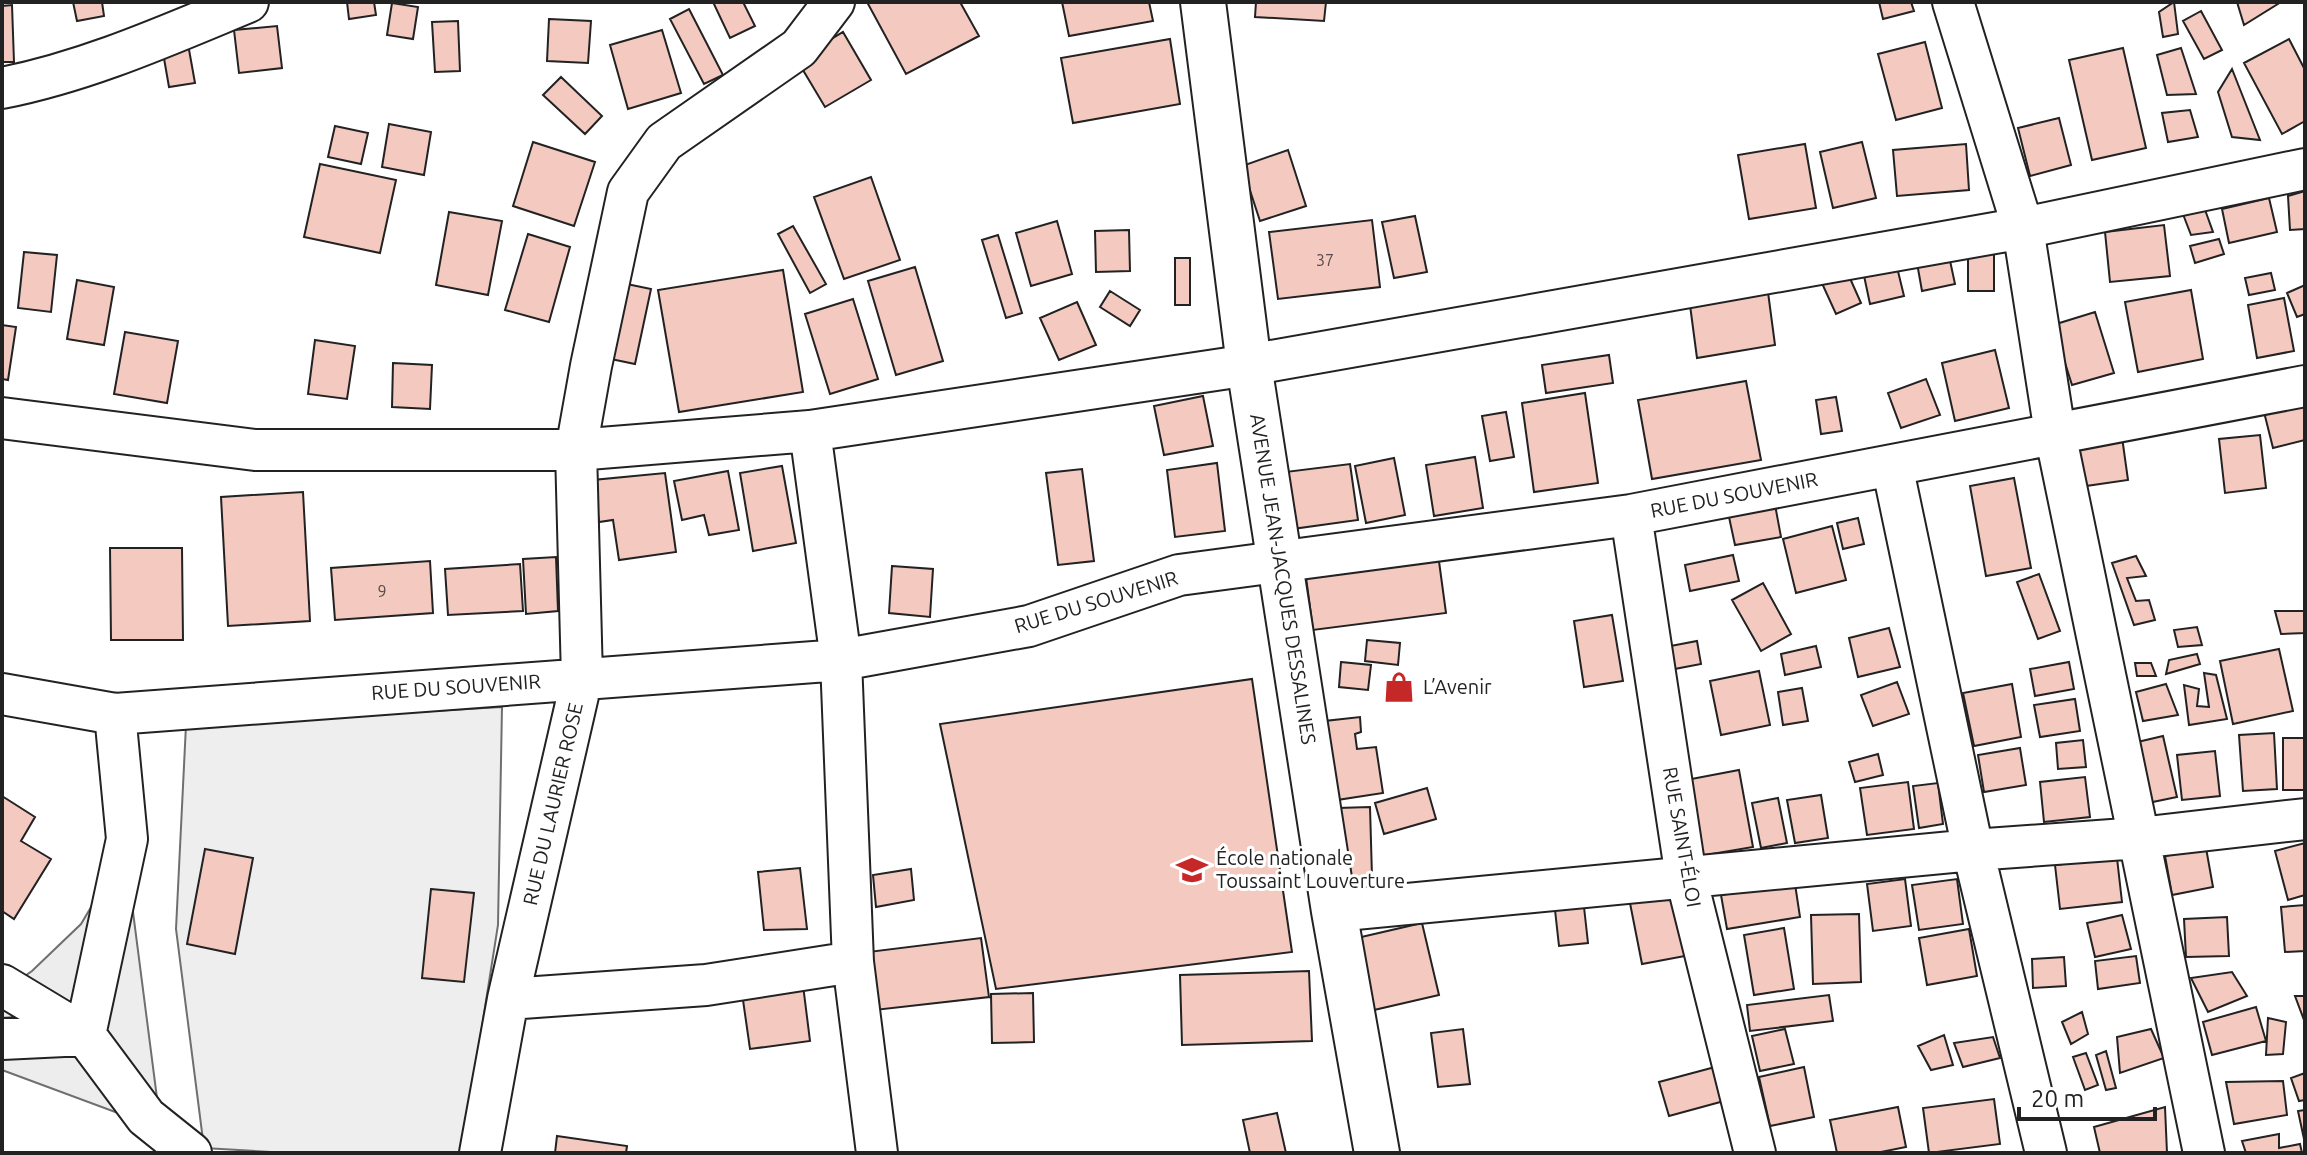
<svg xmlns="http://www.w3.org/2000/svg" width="2307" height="1155" font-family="Ubuntu,sans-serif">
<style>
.green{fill:#eee;stroke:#6f6f6f;stroke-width:2}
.parking{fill:#ededed;stroke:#6f6f6f;stroke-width:2}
.building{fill:#f3c9c0;stroke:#222;stroke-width:2}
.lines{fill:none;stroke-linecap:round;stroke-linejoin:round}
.minor-casing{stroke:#222;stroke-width:44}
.primary-casing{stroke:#222;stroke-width:48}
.minor{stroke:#fff;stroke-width:40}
.primary{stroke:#fff;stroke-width:44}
.labels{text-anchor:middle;stroke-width:6;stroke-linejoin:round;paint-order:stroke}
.number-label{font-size:16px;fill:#564c4a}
.street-label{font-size:20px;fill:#222;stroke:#fff}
.poi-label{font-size:20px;fill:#222;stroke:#fff;text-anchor:start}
</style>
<rect width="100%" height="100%" fill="#fff"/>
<path class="green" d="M502,707l-4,218 -36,228h-174l-84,-5 -28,-219 10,-204z"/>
<path class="parking" d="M125,850l36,279 -159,-59v-78l30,-21 49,-47z"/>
<path class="building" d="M73,2h29l2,14 -27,5z
M347,2h27l2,13 -27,4z
M713,2h30l12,24 -25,12z
M867,2h93l19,34 -73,38z
M1062,2h87l4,19 -84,15z
M1256,2h70l-2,19 -69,-4z
M1879,2h32l3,9 -31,8z
M2174,2l4,32 -15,3 -4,-25z
M2237,2h44l-37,23z
M392,3l26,4 -5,32 -26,-4z
M12,5l2,57h-12v-56z
M689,9l34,66 -19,9 -34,-65z
M2201,11l21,39 -18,9 -21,-38z
M549,19l42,2 -3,42 -41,-2z
M458,21l2,50 -25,1 -3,-50z
M277,26l5,42 -43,5 -5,-43z
M662,30l19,63 -53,16 -18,-64z
M843,32l28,48 -46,27 -28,-47z
M1170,39l10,65 -107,19 -12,-65z
M2289,39l16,31v51l-23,13 -38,-71z
M1925,42l17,66 -46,12 -18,-66z
M188,44l7,39 -26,4 -7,-40z
M2123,48l23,100 -54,12 -23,-100z
M2181,48l15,46 -29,1 -10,-40z
M2232,69l28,71 -28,-3 -14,-45z
M561,77l41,39 -17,18 -42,-39z
M2190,110l8,27 -30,5 -6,-29z
M2059,118l12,47 -41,11 -12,-48z
M389,124l42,8 -7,43 -42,-8z
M335,126l33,7 -7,31 -33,-7z
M533,142l62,20 -21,64 -61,-20z
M1862,142l14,56 -43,10 -13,-56z
M1805,144l11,64 -67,11 -11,-64z
M1966,144l3,46 -72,6 -4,-46z
M1288,150l18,56 -46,15 -18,-55z
M320,164l76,16 -16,73 -76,-16z
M871,177l29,83 -56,19 -30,-82z
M2305,191v38l-15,1 -2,-34z
M2269,198l8,34 -48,11 -7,-34z
M2204,207l9,25 -22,3 -10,-26z
M449,212l53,9 -14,74 -52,-10z
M1415,216l12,56 -33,6 -12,-56z
M1372,220l8,67 -102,12 -9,-67z
M1057,221l15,53 -41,12 -15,-53z
M2164,225l6,51 -60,6 -5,-50z
M793,226l33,58 -16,9 -32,-59z
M1129,230l1,41 -34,1 -1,-41z
M528,234l42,13 -21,75 -44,-12z
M998,235l24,78 -16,5 -24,-78z
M2219,239l5,15 -29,9 -5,-17z
M24,252l33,3 -6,57 -33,-4z
M1994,254v37h-26v-36z
M1949,256l6,28 -33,7 -5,-28z
M1175,258h15v47h-15z
M1896,263l8,33 -34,8 -7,-33z
M915,267l28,94 -47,14 -28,-94z
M1845,267l16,36 -25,11 -16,-35z
M783,270l20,122 -124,20 -21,-122z
M2271,273l4,17 -26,5 -4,-17z
M1766,277l9,68 -78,13 -9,-68z
M77,280l37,7 -10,58 -37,-6z
M622,283l29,6 -16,75 -29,-6z
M2305,285v29l-8,3 -10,-24z
M2191,290l12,69 -65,13 -13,-70z
M1110,291l30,19 -10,16 -30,-19z
M2284,298l10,53 -37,7 -9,-53z
M853,299l25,80 -48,15 -25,-80z
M1077,302l19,43 -37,15 -19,-42z
M2095,312l19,61 -42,12 -19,-60z
M2,325l14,2 -8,53 -6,-1z
M125,332l53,9 -11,62 -53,-9z
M315,340l40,6 -8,53 -39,-5z
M1995,350l14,58 -54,13 -13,-58z
M1609,355l4,28 -67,10 -4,-28z
M393,363l39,2 -2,44 -38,-2z
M1926,379l14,36 -39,13 -13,-35z
M1746,381l15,79 -109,19 -14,-79z
M2305,389v51l-32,8 -12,-48z
M1585,393l13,90 -64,9 -12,-89z
M1203,396l10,50 -49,9 -10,-49z
M1836,397l6,34 -21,3 -5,-34z
M1506,412l8,45 -24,4 -8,-45z
M2260,435l6,53 -41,5 -6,-54z
M2122,437l6,43 -56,8 -7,-42z
M1475,457l8,51 -49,8 -8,-51z
M1394,458l11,57 -39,8 -11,-57z
M1217,463l8,68 -50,6 -8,-67z
M1350,464l8,56 -73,10 -8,-57z
M782,466l14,77 -43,8 -13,-78z
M1082,469l12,92 -36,4 -12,-92z
M728,471l11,59 -30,5 -5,-20 -22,5 -8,-39z
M665,473l11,79 -57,8 -6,-40 -14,2 -6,-42z
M2014,478l17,90 -45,8 -16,-90z
M303,492l7,129 -82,5 -7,-129z
M1773,494l8,43 -46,8 -9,-42z
M1858,518l6,26 -21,5 -6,-26z
M1832,526l14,54 -50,13 -13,-54z
M110,548h72l1,92h-72z
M1438,554l8,59 -133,17 -8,-60z
M1733,555l6,26 -49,10 -5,-26z
M2136,556l10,20 -19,2 9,23 13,-1 6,20 -21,5 -22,-62z
M556,557l2,54 -32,3 -3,-55z
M430,561l3,52 -98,7 -4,-52z
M520,564l3,47 -75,4 -3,-46z
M892,566l41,3 -3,48 -41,-4z
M2039,574l21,57 -22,8 -21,-57z
M1763,583l28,51 -30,17 -29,-51z
M2275,611h30v22l-24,1z
M1612,615l11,66 -39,6 -10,-66z
M2197,627l5,18 -24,2 -4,-17z
M1889,628l11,39 -42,10 -9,-39z
M1367,640l33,3 -2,22 -33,-4z
M1697,641l4,23 -37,7 -4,-23z
M1816,646l5,21 -36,8 -4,-21z
M2279,649l14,62 -60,13 -13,-63z
M2197,654l3,10 -34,10 3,-14z
M1341,662l30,3 -3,25 -29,-3z
M2069,662l5,27 -39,7 -5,-27z
M2135,663h16l5,13h-19z
M1759,671l11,54 -49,10 -11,-54z
M2204,673l12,2 11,44 -38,6 -5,-40 15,4 -2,17 12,1z
M1252,679l40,273 -296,37 -56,-265z
M1897,682l12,32 -36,12 -12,-31z
M2012,684l9,53 -47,9 -11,-53z
M2166,684l12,31 -35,6 -7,-29z
M1802,688l6,33 -25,4 -5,-33z
M2075,699l5,32 -40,6 -6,-32z
M1360,717l1,15 -6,2 2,15 19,-2 7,46 -46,7 -12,-79z
M2274,733l3,56 -34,2 -4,-56z
M2163,736l14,61 -34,7 -14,-60z
M2283,738h22v52h-22z
M2083,740l3,27 -28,2 -2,-26z
M2020,748l6,37 -42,7 -6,-37z
M2215,751l5,45 -38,4 -5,-45z
M1878,754l5,21 -28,7 -6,-20z
M1739,770l14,77 -53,9 -14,-76z
M2085,777l5,40 -46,5 -4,-40z
M1908,782l6,47 -47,6 -7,-47z
M1938,783l5,41 -24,4 -6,-42z
M1427,788l9,31 -52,15 -9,-31z
M1821,795l7,43 -33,5 -8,-43z
M2,796l33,21 -14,24 30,18 -37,60 -12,-8z
M1778,798l9,45 -26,5 -9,-45z
M1370,807l2,70 -31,1 -3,-70z
M2305,843v52l-17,5 -13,-49z
M2206,848l7,39 -41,8 -7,-39z
M205,849l48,9 -18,96 -48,-10z
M2117,858l5,44 -62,7 -5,-44z
M800,868l7,61 -43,1 -6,-58z
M911,869l3,31 -38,7 -3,-32z
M1905,879l6,47 -38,5 -6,-47z
M1957,879l6,45 -44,6 -7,-45z
M1671,884l14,72 -43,8 -14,-71z
M1795,884l5,33 -73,12 -6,-34z
M431,889l43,4 -10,89 -42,-4z
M2305,905v46l-20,1 -4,-45z
M1584,907l4,36 -29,3 -4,-36z
M1859,914l2,68 -48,2 -2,-69z
M2122,915l9,34 -36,8 -8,-34z
M2227,917l2,39 -43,1 -2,-38z
M1422,923l17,72 -65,15 -17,-72z
M1784,928l10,61 -40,6 -10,-60z
M1969,929l8,47 -50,9 -8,-47z
M981,938l8,59 -114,13 -7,-58z
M2136,956l4,27 -42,6 -3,-28z
M2064,957l2,29 -33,2 -1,-29z
M1309,971l3,70 -130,4 -2,-70z
M2232,972l15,24 -39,16 -17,-34z
M803,985l7,56 -60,8 -8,-56z
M1033,993l1,49 -42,1 -1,-49z
M1829,995l4,26 -83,10 -3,-26z
M2295,996h10v24h-1z
M2256,1007l10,34 -54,14 -9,-33z
M2082,1012l6,22 -17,10 -9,-22z
M2268,1018l18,4 -3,32 -17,1z
M1463,1029l7,55 -32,3 -7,-54z
M1785,1029l9,35 -34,7 -8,-35z
M2151,1029l13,29 -44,15 -3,-36z
M1944,1035l9,30 -22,5 -13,-24z
M1993,1037l7,21 -37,9 -9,-24z
M2106,1051l10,37 -10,2 -10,-35z
M2086,1053l12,32 -13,5 -12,-33z
M1715,1067l9,34 -55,15 -10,-34z
M1804,1067l10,50 -44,9 -11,-49z
M2305,1073v27l-6,1 -8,-23z
M2283,1081l4,34 -53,9 -8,-42z
M1994,1099l6,45 -71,9 -6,-45z
M1898,1107l8,40 -30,6h-39l-7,-33z
M2165,1107l2,46h-67l-6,-26z
M2305,1110v29h-1l-6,-28z
M1277,1113l9,40h-36l-7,-33z
M2279,1134v14l21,-4 2,9h-56l-4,-12z
M557,1136l70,10 -1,7h-71z"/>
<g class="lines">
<defs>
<path id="minor" d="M1953,2l70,226 32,205 149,720
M2,88c86,-17 166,-53 246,-86
M2,418l253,32h321l234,-19 439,-66 774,-137 282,-59
M810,431l31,229 12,302 24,191
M1892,465l81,385 73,303
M1631,515l55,362 69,276
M2,694l113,20 12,125 -42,196
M115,714l726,-54 188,-34 150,-51 452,-60 674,-129
M1334,911l639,-61 166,-12 166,-19
M2,985l83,50 61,82 45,36
M508,999l198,-14 147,-23
M2,1039l83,-4
M480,1153l28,-154 74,-321 -6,-228 15,-84 37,-174 36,-50 135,-94 35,-46"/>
<path id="primary" d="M1203,2l46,363 85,546 43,242"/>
</defs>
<use href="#minor" class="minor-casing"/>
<use href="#primary" class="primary-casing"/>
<use href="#minor" class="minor"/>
<use href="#primary" class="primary"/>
</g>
<defs>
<symbol id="shop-bare" viewBox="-9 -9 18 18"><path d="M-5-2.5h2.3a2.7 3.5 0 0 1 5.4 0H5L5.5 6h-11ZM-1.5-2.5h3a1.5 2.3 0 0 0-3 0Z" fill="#c62828" stroke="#fff" stroke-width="2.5" paint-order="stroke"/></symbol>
<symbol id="school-bare" viewBox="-9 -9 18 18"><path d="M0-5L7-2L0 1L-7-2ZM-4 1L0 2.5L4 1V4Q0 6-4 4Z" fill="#c62828" stroke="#fff" stroke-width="2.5" paint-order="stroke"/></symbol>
</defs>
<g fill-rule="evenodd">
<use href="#shop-bare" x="1377" y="665" width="44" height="44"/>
<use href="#school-bare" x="1170" y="848" width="44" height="44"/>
</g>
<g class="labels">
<g class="number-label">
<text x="1325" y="266">37</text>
<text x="382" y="597">9</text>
</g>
<g class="street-label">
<text transform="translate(1734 495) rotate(-11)" y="7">RUE DU SOUVENIR</text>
<text transform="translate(1283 579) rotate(81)" y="7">AVENUE JEAN-JACQUES DESSALINES</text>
<text transform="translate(1096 602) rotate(-17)" y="7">RUE DU SOUVENIR</text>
<text transform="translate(456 687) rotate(-4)" y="7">RUE DU SOUVENIR</text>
<text transform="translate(553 804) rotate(-77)" y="7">RUE DU LAURIER ROSE</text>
<text transform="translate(1682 837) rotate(80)" y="7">RUE SAINT-ÉLOI</text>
</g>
<g class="poi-label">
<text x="1423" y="694">L’Avenir</text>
<text x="1216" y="865">École nationale<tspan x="1216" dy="23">Toussaint Louverture</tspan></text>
</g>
</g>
<rect width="2307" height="1155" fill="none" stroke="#222222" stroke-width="8"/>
<path d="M2019 1107v12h136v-12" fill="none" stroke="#222222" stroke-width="4"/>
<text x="2031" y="1107" font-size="24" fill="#222222" stroke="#ffffff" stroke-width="6" paint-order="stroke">20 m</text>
</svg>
